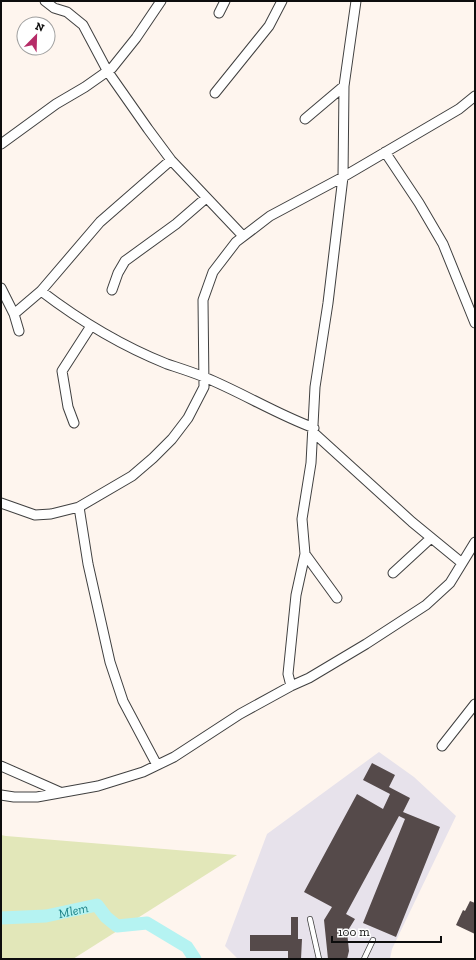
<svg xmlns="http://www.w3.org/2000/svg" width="476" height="960" font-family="'Zilla Slab',serif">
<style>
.industrial{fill:#e7e2eb}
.green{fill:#e2e7b9}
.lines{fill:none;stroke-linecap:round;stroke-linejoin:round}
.river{stroke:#b5f3f2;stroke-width:13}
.building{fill:#554a4a}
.service-casing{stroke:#404040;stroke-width:6}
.minor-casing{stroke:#404040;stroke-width:11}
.service{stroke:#fff;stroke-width:4.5}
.minor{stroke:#fff;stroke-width:9}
.labels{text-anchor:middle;stroke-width:4;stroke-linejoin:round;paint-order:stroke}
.water-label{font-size:13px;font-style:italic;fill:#1a7f84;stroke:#fff}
</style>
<rect width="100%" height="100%" fill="#fef5ee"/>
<path class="industrial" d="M379,752l35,25 42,39 -64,133 -2,10h-152l-13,-13 42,-112z"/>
<path class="green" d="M1,835l5,1 231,19 -164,104h-72z"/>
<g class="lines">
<path class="river" id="s1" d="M1,918l45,-2 51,-11 9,12 11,9 30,-3 40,24 8,12"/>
</g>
<path class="building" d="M372,763l23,12 -6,12 21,11 -7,14 37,15 -44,110 -33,-14 42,-104 -6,-3 -53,98 9,5 -8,13 2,19 -2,8h-19l-4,-39 8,-13 -28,-15 53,-98 26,15 7,-15 -27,-14z
M470,901l5,2v31l-19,-9 7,-15 2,1z
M291,917h7v22h4l-1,20h-13v-8h-38v-16h41z"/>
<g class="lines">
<defs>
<path id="service" d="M310,919l9,40
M364,959l9,-19"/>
<path id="minor" d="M45,1l9,7 13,4 16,13 25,47 40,57 23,31 72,76
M219,13l6,-12
M215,93l54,-67 13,-25
M305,119l39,-33
M1,144l55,-40 29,-17 27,-19 24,-30 25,-37
M385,152l34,51 24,41 32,79
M1,288l13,26 5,17
M112,290l6,-17 7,-12 51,-37 30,-26
M41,291c38,29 81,55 126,73 12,4 25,8 37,13 37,15 72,37 110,51
M14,314l27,-23 59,-69 71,-62
M74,423l-6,-16 -6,-36 29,-45
M314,433l98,89 50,41
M1,503l34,12 16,-1 28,-7 53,-31 21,-18 19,-19 16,-21 16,-31 -1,-87 10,-28 23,-30 34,-26 73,-39 116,-68 16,-13
M79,507l9,57 22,98 13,39 34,64
M305,554l32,44
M393,573l38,-35
M291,686l-3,-12 8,-79 9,-41 -3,-35 9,-56 4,-76 13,-84 15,-126 1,-91 12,-85
M442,746l33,-42
M1,766l59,26
M1,795l13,2h23l61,-11 45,-14 31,-15 66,-43 51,-28 18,-8 57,-34 60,-39 24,-22 25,-41"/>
</defs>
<use href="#service" class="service-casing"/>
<use href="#minor" class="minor-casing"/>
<use href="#service" class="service"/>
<use href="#minor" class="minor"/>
</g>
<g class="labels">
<g class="water-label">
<text dy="5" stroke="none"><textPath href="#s1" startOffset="73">Mlem</textPath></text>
</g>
</g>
<rect width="476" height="960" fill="none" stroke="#0d0d0d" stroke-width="4"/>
<g transform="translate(36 36) rotate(23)"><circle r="19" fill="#ffffff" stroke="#9e9e9e"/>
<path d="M0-3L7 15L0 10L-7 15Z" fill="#b62c68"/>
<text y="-6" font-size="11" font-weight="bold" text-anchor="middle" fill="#0d0d0d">N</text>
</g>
<path d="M332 936v6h109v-6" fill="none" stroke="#0d0d0d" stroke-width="2"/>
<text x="338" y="936" font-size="12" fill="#0d0d0d" stroke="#ffffff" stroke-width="3" paint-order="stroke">100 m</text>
</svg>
